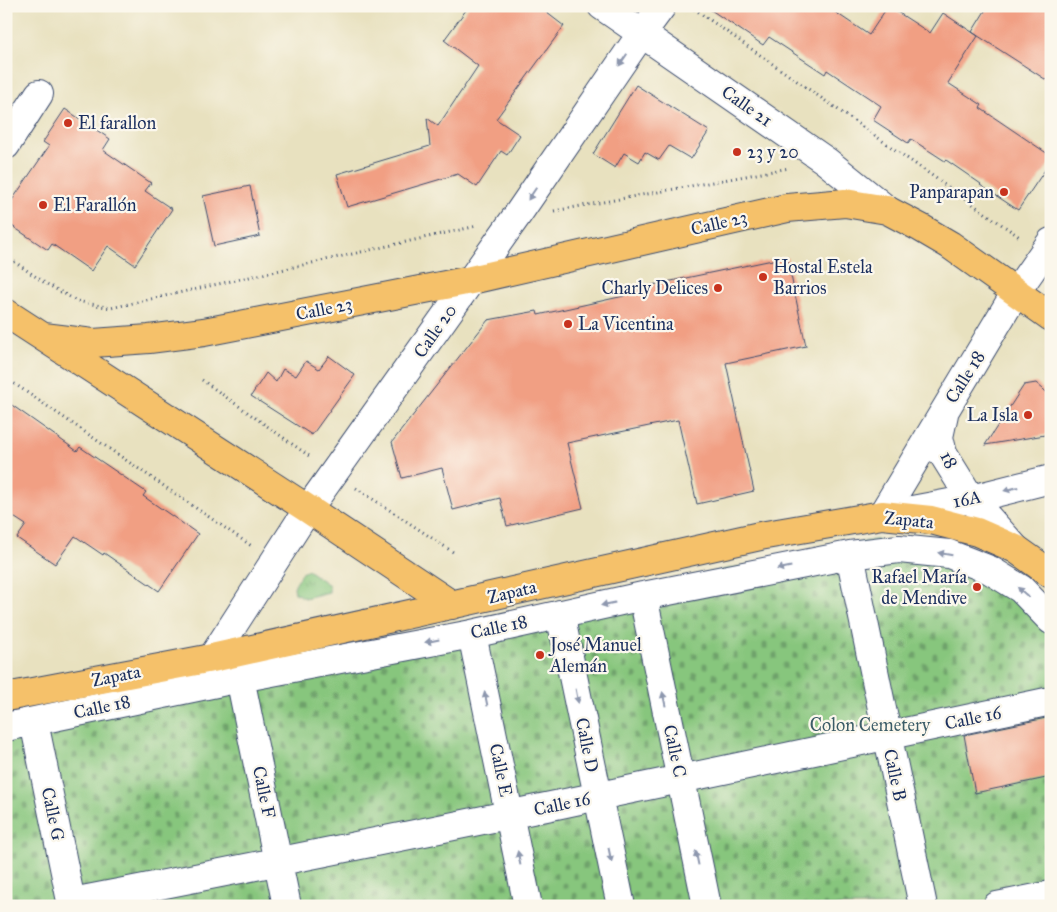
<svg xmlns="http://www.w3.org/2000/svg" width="1057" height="912" font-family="'IM FELL Great Primer',serif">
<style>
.grass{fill:url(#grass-tufts);stroke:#517a6e}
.cemetery{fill:url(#cemetery-stones);stroke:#517a6e}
.building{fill:#f19f83}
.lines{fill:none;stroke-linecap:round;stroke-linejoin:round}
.minor-casing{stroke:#3a4a6d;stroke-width:30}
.major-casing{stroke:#3a4a6d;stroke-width:30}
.path{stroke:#3a4a6d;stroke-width:3;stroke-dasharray:1 4;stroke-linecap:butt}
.minor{stroke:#fff;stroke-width:28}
.major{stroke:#f5c16b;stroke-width:28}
.oneway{fill:#8d97ae}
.poi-dot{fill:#c8321e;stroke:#fbf7ec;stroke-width:2}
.labels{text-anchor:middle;stroke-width:4.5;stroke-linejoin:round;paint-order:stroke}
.street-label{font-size:18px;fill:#1b2f5e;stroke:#fbf7ec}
.poi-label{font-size:18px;fill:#1b2f5e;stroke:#fbf7ec;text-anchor:start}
.park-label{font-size:18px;fill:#3b5c67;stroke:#fbf7ec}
</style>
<defs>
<pattern id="grass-tufts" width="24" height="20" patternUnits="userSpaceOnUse" patternTransform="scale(1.25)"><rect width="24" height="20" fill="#87c67d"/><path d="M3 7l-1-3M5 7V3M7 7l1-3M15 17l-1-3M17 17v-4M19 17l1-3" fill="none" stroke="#6ea16a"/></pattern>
<pattern id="cemetery-stones" width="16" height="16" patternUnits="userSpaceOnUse" patternTransform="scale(1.25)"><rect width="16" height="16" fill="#87c67d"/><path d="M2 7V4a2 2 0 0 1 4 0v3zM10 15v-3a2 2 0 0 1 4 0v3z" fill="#6ea16a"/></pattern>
</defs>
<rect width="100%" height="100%" fill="#fbf7ec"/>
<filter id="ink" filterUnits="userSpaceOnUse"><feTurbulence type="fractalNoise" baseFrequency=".02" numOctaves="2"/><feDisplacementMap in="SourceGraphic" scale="10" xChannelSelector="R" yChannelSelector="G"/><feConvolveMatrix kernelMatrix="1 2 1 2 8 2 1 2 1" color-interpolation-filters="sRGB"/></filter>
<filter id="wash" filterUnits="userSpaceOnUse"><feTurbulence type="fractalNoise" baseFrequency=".0096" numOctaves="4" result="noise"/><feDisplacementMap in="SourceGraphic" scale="20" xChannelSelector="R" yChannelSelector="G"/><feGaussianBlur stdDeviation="1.12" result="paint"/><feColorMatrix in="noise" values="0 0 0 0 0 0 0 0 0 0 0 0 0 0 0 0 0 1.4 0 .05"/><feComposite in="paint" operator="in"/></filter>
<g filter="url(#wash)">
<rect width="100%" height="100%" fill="#e8e1bf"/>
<path class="grass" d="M308,570l21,15v7l-24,6 -10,-5 -1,-6 7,-14z"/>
<path class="cemetery" d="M876,539l175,63v304h-1045v-192z"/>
<g id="blocks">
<path class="building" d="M469,6h69l26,20 -68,93 24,16 -13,20 -6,-4 -24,36 -19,-13 -111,33 -10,-33 93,-28 -3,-28 11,8 40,-60 -34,-26z
M705,6h121l43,29 19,-29 42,27 13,-20 35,23 -30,47 34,22 -2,3 71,48v5l-33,49 -38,-25 1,-1 -35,-24 -1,1 -34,-22 -3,4 -35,-23 8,-14 -54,-36 -2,4 -56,-37 -6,8z
M988,6h63v77l-79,-51z
M636,85l73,46 -18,28 -22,-13 -10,14 -14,-8 -6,10 -15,-9 -9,15 -22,-14z
M65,109l45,30 -7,11 48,33 -6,8 27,18 -37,56 -27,-19 -17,25 -39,-27 -4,6 -42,-28v-13l43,-63 -6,-4z
M250,186l10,50 -46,10 -11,-50z
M787,257l19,89 -80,17 28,128 -57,13 -19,-84 -111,23 16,65 -76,18 -7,-28 -47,12 -11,-42 -40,10 -10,-36 96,-122 49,-9 1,4 86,-19 -1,-5z
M329,356l26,19 -43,60 -61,-39 15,-23 10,9 7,-13 13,7 10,-15 13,8z
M1036,383l15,13v38l-66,11 39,-60z
M6,401l71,50 3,-4 66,45 -3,4 55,38 -39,57 -55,-38 -1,2 -28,-19 -20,28 -38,-26 9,-13 -20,-13z
M1051,717v60l-76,16 -11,-58z"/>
</g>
</g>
<g filter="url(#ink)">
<use href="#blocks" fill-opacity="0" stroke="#3a4a6d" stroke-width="1"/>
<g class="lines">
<defs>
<path id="minor" d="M602,6l224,155 61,49
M6,145l33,-51
M944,414l-5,23 4,17 28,45 45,50
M896,513l75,-14 80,-20
M882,515l134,-223 35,-50
M850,555l73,351
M643,596l64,310
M560,614l61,292
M472,634l56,272
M212,658l96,-149 208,-292 126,-184 20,-27
M240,678l47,228
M34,722l38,184
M6,727l234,-49 232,-44 171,-38 207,-41 49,-6 50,5 41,16 31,19 30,31
M72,902c327,-63 653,-132 979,-201
M997,906l54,-11"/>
<path id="major" d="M6,313l302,196 144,96
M44,337l49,6 56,-4 55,-7 267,-52 316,-72 58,-5 42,7 34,18 29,17 101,72
M6,697l206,-39 548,-122 122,-21 49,5 46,12 39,17 35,25"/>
</defs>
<use href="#minor" class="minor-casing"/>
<use href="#major" class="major-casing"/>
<path class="path" d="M690,6l331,232
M554,211l235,-43
M6,256l39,27 32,18 34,7 366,-82
M6,378l247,169
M202,380l110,78
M356,488l97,64"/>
<use href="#minor" class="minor"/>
<use href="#major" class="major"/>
</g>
<defs><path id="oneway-solid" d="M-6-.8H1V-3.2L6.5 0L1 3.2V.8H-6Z" transform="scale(1.25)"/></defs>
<g class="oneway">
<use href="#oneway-solid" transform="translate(623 60) rotate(124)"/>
<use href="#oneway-solid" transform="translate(532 194) rotate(124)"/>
<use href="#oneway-solid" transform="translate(1011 489) rotate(165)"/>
<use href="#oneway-solid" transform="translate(945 554) rotate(-170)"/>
<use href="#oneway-solid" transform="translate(784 568) rotate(169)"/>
<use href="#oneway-solid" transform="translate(1023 592) rotate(-139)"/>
<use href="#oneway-solid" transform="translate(608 604) rotate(168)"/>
<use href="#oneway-solid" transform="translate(432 641) rotate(169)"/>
<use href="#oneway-solid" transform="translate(577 696) rotate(79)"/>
<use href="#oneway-solid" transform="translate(486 699) rotate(-102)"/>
<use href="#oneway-solid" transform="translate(664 699) rotate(-102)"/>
<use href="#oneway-solid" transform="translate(610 855) rotate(78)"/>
<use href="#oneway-solid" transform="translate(519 858) rotate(-101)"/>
<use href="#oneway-solid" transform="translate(697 858) rotate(-102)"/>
</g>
</g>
<g class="poi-dot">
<circle cx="68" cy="123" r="5"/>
<circle cx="737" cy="152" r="5"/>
<circle cx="1004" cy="192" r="5"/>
<circle cx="43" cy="205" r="5"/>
<circle cx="763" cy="277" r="5"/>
<circle cx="718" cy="288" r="5"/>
<circle cx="568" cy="324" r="5"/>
<circle cx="1028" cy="415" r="5"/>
<circle cx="977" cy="587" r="5"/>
<circle cx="540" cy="655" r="5"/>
</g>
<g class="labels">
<g class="street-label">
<text transform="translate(747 106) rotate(35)" y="6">Calle 21</text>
<text transform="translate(719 223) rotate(-13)" y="6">Calle 23</text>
<text transform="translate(324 309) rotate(-11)" y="6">Calle 23</text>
<text transform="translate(435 331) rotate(-55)" y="6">Calle 20</text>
<text transform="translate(965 377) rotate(-58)" y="6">Calle 18</text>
<text transform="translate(949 460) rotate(63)" y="6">18</text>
<text transform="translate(967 499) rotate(-12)" y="6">16A</text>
<text transform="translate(909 520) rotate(6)" y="6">Zapata</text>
<text transform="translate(512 592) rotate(-13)" y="6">Zapata</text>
<text transform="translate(499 627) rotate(-12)" y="6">Calle 18</text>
<text transform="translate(116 676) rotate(-11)" y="6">Zapata</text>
<text transform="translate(102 707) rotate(-12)" y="6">Calle 18</text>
<text transform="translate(973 718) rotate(-12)" y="6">Calle 16</text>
<text transform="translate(587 745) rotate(79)" y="6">Calle D</text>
<text transform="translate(675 751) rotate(78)" y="6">Calle C</text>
<text transform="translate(501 770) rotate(78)" y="6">Calle E</text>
<text transform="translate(895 775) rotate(78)" y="6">Calle B</text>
<text transform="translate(264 792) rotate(78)" y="6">Calle F</text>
<text transform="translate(562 804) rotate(-12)" y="6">Calle 16</text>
<text transform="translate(53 814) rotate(78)" y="6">Calle G</text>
</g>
<g class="poi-label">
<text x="78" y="129">El farallon</text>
<text x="747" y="158">23 y 20</text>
<text x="994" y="198" text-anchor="end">Panparapan</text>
<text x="53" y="211">El Farallón</text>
<text x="773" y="273">Hostal Estela<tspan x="773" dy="21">Barrios</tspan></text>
<text x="708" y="294" text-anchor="end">Charly Delices</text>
<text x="578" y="330">La Vicentina</text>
<text x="1018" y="421" text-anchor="end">La Isla</text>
<text x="967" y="583" text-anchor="end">Rafael María<tspan x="967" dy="21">de Mendive</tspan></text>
<text x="550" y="651">José Manuel<tspan x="550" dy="21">Alemán</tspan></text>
</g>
<g class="park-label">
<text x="870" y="731">Colon Cemetery</text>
</g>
</g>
<rect width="1057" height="912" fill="none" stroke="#fbf7ec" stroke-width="25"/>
</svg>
